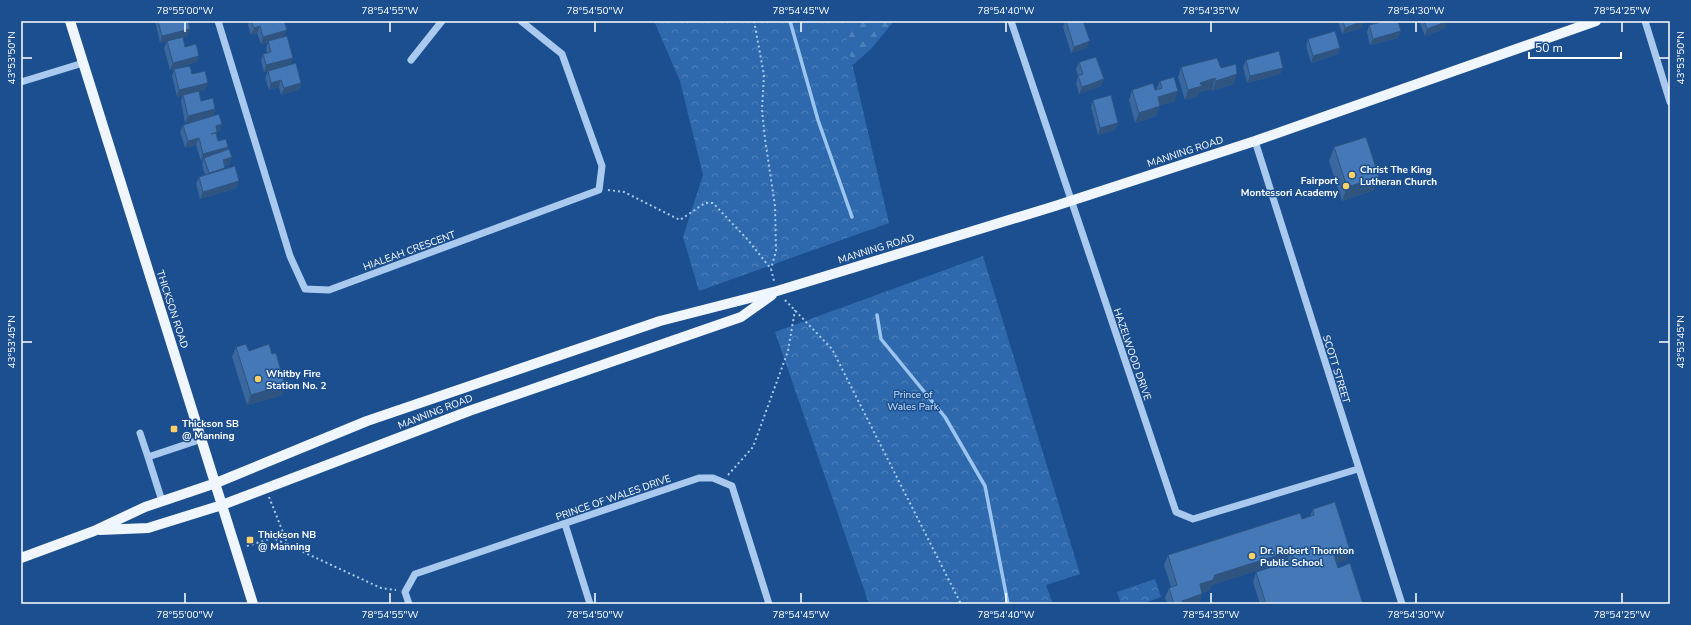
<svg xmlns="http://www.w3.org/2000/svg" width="1691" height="625" font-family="'Nunito Sans',sans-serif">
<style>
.forest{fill:url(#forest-firs)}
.park{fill:url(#park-crowns)}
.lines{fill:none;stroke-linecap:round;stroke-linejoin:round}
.stream{stroke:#9cc4f0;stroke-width:3.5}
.path{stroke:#a9c9ee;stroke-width:2;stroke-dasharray:2 3;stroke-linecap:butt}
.minor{stroke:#a9c9ee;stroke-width:7}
.major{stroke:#f0f6ff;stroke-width:10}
.wall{fill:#3a679d}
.shaded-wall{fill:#305480}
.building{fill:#4478b7;stroke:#305480}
.ticks{fill:none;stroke:#fff;stroke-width:1.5}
.poi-dot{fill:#ffd166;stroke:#1b4f8f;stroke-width:1.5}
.labels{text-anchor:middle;stroke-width:3;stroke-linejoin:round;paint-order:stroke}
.street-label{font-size:10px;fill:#fff;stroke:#1b4f8f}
.poi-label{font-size:10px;font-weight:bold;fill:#fff;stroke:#1b4f8f;text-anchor:start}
.park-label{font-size:10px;fill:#cfe3fa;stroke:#1b4f8f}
.neatline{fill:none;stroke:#fff;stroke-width:1.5}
.ticks-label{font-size:10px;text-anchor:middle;fill:#fff}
</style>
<defs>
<pattern id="forest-firs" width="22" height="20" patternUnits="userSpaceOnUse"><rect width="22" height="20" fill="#2e69ad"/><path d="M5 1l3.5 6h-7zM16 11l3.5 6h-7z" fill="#4d80b9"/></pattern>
<pattern id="park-crowns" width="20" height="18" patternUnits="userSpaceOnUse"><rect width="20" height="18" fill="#2e69ad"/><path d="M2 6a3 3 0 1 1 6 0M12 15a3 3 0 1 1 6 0" fill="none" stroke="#4d80b9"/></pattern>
</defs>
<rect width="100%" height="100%" fill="#1b4f8f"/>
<path class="forest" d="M810,21h84l-22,27 -19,17z"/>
<path class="park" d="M654,21h193l-1,16 43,186 -190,68 -16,-54 20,-62 -23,-94z
M983,256l97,318 -34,11 7,19h-184l-94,-272z
M1155,579l6,18 -19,7h-21l-4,-12z"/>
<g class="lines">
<path class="stream" d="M790,21l28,99 34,97
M877,315l4,24 64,78 40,69 23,118"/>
<path class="path" d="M754,21l10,54 -2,35 3,29 10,67 1,45 -5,18
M608,190l16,2 56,28 25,-17h8l35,37 23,29 3,12
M785,300l47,49 129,255
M728,475l25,-28 35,-96 7,-41
M269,497l19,48
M275,538l9,-3
M247,546l26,-8 108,50 15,2"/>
<path class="minor" d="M218,21l72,235 15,33 24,1 270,-100 3,-24 -40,-112 -41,-33
M1011,21l165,491 17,7 165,-50
M1645,21l25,81
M411,60l31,-39
M21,82l62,-19
M1255,141l147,463
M140,433l8,24
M162,501l-14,-44 54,-18
M565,524l25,80
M409,604l-4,-12 10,-18 284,-96h14l19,8 37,118"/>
<path class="major" d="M70,21l183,583
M100,530l48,-2 74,-23 247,-94 272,-94 31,-22
M21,558l73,-27 51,-24 71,-24 151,-62 293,-100 117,-30 278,-85 200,-65 341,-120"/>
</g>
<path class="wall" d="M155,21h33v15l-5,1 2,10 12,15 -27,8 -6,-22 3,-7 15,-4 -22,6z
M249,21h35v15l-4,2 11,26 10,19 -2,7 -18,5 -2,-8 -10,3 -4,-12 3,-7 10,-3 -14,4 -3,-11 2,-7 4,-1 -1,-5 2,-6 -7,2 -4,-11 -6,2 -3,-10z
M1065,21h18l4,27 -16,5 -8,-26z
M1338,21h25l-2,7 -19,6z
M1381,21h17v17l-28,7 -3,-13 2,-7 12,-3z
M1419,21h28l-2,7 -20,8z
M1308,39l30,15 -27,9 -5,-17z
M1246,60l37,8 -3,6 -33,9 -4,-16z
M1079,62l22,24 -22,8 -3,-11 2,-7 -2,-7z
M1181,67l40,1 13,16 -22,7v-2l-13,3 -1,4 -13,4 -7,-23z
M174,69l18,5 13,16 -6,1 2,10 14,8 -2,7 7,15 -3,1 -1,3 2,6 10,6 -1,3 3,14 -5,2v3l12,19 -37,11 -4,-15 3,-7 6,-2 -3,-10 1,-5 -2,1 -5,-16 -11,3 -5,-16 3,-7 24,-8 -22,6 -4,-22 2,-6 -6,2 -5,-21z
M1160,81l15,20 -15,4 -4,11 -21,7 -6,-23 3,-10h24z
M1093,100l25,23 -3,7 -17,5 -7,-28z
M1334,147l40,43 -32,11 -13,-40z
M236,347l13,4 23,3 13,31 -3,10 -35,10 -15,-48z
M1313,509l37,41 -3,10 -10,3 1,5 25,36h-103l-7,-22 3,-10 31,-10v-1l-75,24 -2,5 -8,3v1l-3,10h-32l-2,-6 4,-10 2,-1 -7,-22 4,-10 134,-36 8,-3z"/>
<path class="shaded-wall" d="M1363,21l-2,7 -19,6 3,-6z
M1448,21l-3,7 -20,8 2,-7z
M260,26l-3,7 -6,2 3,-7z
M190,29l-2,7 -28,7 2,-7z
M287,30l-3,6 -23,8 2,-7z
M1401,31l-3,7 -28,7 3,-6z
M1090,41l-3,7 -16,5 3,-6z
M1340,48l-2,6 -27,9 2,-7z
M199,56l-2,6 -27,8 3,-7z
M293,58l-3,7 -26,7 2,-7z
M1283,68l-3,6 -33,9 3,-7z
M1237,74l-3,10 -22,7 4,-10z
M1215,78l-3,11 -13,3 -1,4 -13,4 3,-10 12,-7z
M1104,79l-3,7 -22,8 3,-7z
M281,80l-2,7 -10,3 2,-7z
M208,83l-3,7 -28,7 2,-7z
M301,83l-2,7 -18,5 3,-7z
M1178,91l-3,10 -21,6 4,-10z
M1160,106l-4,10 -21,7 4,-10z
M215,109l-2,7 -28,7 3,-7z
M1118,123l-3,7 -17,5 2,-7z
M222,124l-2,7 -3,1 -2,7 -6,2 7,-15z
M199,138l-3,7 -11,3 3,-7z
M228,147l-2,7 -22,4 -1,2 -2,1 2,-7z
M232,157l-2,7 -10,3 3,-7z
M225,168l-2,7 -17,5 3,-7z
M1379,177l-5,13 -32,11 5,-14z
M239,181l-2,7 -37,11 3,-7z
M285,385l-3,10 -35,10 4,-10z
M1350,550l-3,10 -17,5 4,-10z
M1291,551l-4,10 -75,24 -2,5 -14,5 4,-11 15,-9z
M1202,594l-3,10h-18l1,-3z"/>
<path class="building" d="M158,21h30l2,8 -28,7z
M251,21h33l3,9 -24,7 -3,-11 -6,2z
M1066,21h17l7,20 -16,6z
M1343,21h20l-18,7z
M1385,21h13l3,10 -28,8 -4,-14z
M1424,21h24l-21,8z
M1335,31l5,17 -27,8 -5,-17z
M287,36l6,22 -27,7 -3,-11 8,-2 -3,-11z
M183,37l2,10 11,-3 3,12 -26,7 -6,-22z
M1279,51l4,17 -33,8 -4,-16z
M1096,57l8,22 -22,8 -4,-11 5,-2 -4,-12z
M1217,58l4,10 15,-4 1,10 -21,7 -1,-3 -15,5 2,3 -14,4 -7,-23z
M296,63l5,20 -17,5 -3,-8 -10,3 -3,-12z
M190,66l2,8 13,-3 3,12 -29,7 -5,-21z
M1174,77l4,14 -20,6 2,9 -21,7 -7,-23 21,-7 2,7 7,-2 -2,-7z
M199,91l2,10 12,-3 2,11 -27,7 -5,-21z
M1111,95l7,28 -18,5 -7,-28z
M219,114l3,10 -6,2 1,6 -6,2 5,-1 2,8 8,-2 2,8 -25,7 -4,-16 -11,3 -5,-16z
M1366,137l13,40 -32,10 -13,-40z
M229,149l3,8 -9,3 2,8 -16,5 -5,-15z
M235,166l4,15 -36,11 -4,-15z
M246,344l3,7 20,-7 3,10 4,-1 9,32 -34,10 -15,-48z
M1335,502l15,48 -16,5 4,13 12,-5 13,41h-97l-10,-32 38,-12 -3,-9 -76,24 -2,5 -13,4 2,10 -20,7 1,3h-9l-5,-16 8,-3 -9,-30 132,-42 2,6 12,-4 -1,-6z"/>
<path class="ticks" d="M185,22v10M390,22v10M595,22v10M801,22v10M1006,22v10M1211,22v10M1416,22v10M1622,22v10M22,58h10M1659,58h10M22,342h10M1659,342h10M185,593v10M390,593v10M595,593v10M801,593v10M1006,593v10M1211,593v10M1416,593v10M1622,593v10"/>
<g class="poi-dot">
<circle cx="1352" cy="175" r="4"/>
<circle cx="1346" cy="186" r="4"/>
<circle cx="258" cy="379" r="4"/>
<rect x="170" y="425" width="8" height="8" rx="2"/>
<rect x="246" y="536" width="8" height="8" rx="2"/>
<circle cx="1252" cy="556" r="4"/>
</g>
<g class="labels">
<g class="street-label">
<text transform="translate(1185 151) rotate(-18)" y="4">MANNING ROAD</text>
<text transform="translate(876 248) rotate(-17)" y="4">MANNING ROAD</text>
<text transform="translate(409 250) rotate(-20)" y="4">HIALEAH CRESCENT</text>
<text transform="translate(173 309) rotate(72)" y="4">THICKSON ROAD</text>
<text transform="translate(1133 354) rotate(71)" y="4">HAZELWOOD DRIVE</text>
<text transform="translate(1337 369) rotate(73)" y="4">SCOTT STREET</text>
<text transform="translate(435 411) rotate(-21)" y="4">MANNING ROAD</text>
<text transform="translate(613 497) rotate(-19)" y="4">PRINCE OF WALES DRIVE</text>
</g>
<g class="poi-label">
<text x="1360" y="173">Christ The King<tspan x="1360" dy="12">Lutheran Church</tspan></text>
<text x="1338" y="184" text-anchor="end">Fairport<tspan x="1338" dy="12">Montessori Academy</tspan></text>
<text x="266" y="377">Whitby Fire<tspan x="266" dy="12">Station No. 2</tspan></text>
<text x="182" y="427">Thickson SB<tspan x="182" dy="12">@ Manning</tspan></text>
<text x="258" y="538">Thickson NB<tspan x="258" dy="12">@ Manning</tspan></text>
<text x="1260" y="554">Dr. Robert Thornton<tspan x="1260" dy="12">Public School</tspan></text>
</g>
<g class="park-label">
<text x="913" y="398">Prince of<tspan x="913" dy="12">Wales Park</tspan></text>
</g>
</g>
<rect width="1691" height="625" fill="none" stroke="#1b4f8f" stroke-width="44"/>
<path d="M1529 52v6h92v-6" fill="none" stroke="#ffffff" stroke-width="2"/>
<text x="1535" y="52" font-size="12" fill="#ffffff" stroke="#1b4f8f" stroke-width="3" paint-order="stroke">50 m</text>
<rect x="22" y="22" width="1647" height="581" class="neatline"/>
<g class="ticks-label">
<text x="185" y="14">78°55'00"W</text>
<text x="390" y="14">78°54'55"W</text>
<text x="595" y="14">78°54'50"W</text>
<text x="801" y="14">78°54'45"W</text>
<text x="1006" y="14">78°54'40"W</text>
<text x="1211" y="14">78°54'35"W</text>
<text x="1416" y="14">78°54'30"W</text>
<text x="1622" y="14">78°54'25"W</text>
<text transform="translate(11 58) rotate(-90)" y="4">43°53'50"N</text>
<text transform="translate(1680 58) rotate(-90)" y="4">43°53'50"N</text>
<text transform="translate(11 342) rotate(-90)" y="4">43°53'45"N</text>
<text transform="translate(1680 342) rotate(-90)" y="4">43°53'45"N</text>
<text x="185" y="618">78°55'00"W</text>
<text x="390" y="618">78°54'55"W</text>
<text x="595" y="618">78°54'50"W</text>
<text x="801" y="618">78°54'45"W</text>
<text x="1006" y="618">78°54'40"W</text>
<text x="1211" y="618">78°54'35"W</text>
<text x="1416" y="618">78°54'30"W</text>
<text x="1622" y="618">78°54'25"W</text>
</g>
</svg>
